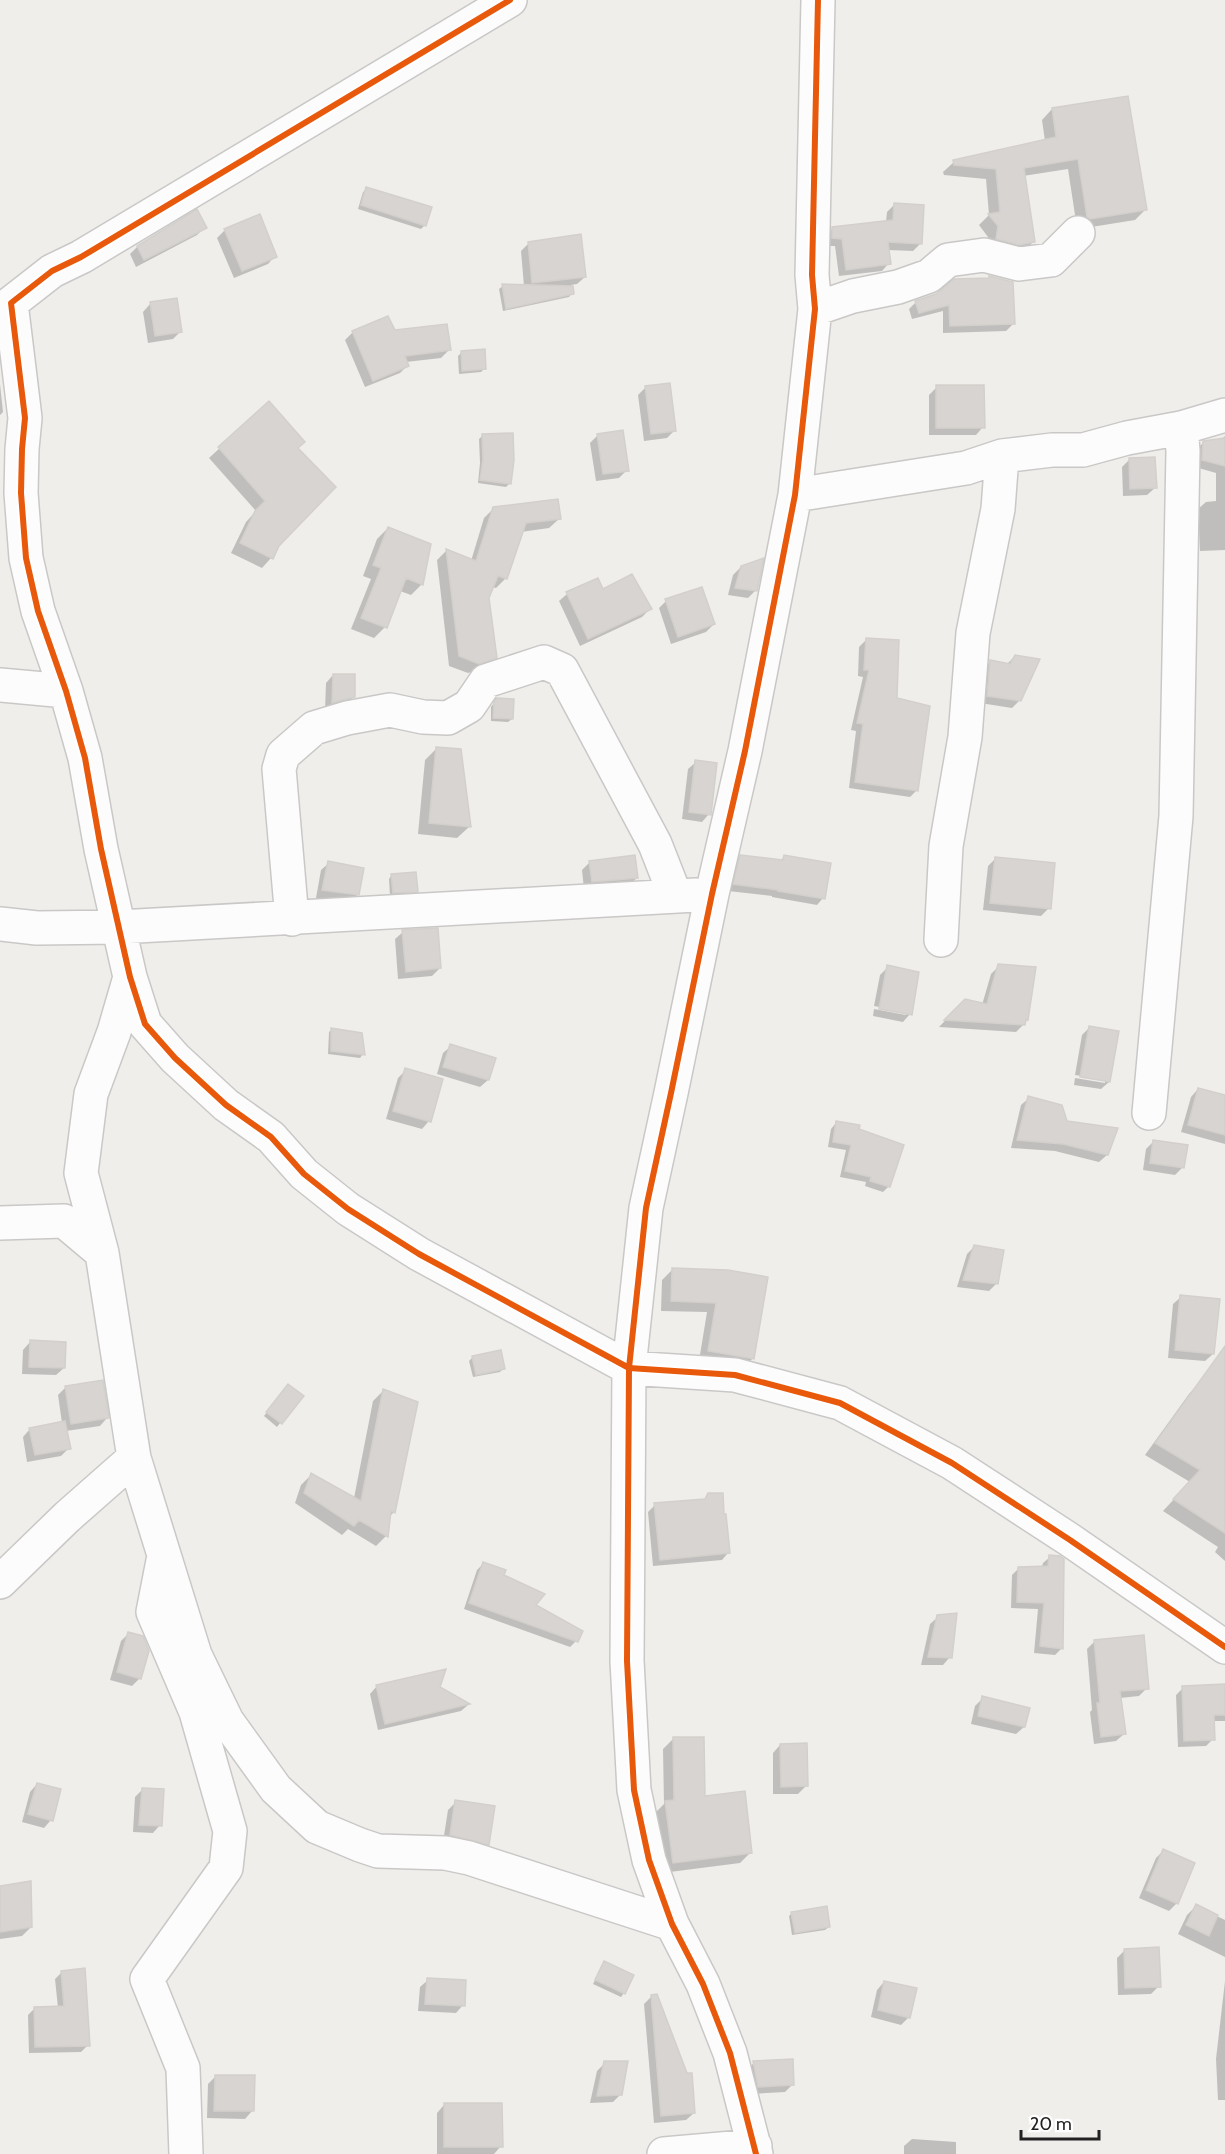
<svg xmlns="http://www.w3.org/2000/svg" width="1225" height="2154" font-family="Cabin,sans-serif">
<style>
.shadow{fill:#0003}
.building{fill:#d7d4d2;stroke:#d3d0cc;stroke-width:1.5}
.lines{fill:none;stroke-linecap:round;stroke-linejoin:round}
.minor-casing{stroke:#c9c8c7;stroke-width:36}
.minor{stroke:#fdfcfc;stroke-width:33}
.cycleway-casing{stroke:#fff;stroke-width:10}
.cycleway{stroke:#e8590c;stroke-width:6}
</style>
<rect width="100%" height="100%" fill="#f0eeeb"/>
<path class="shadow" d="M1052,109l93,101 -10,10 -56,9 -2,-1 -9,-59 -45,7 10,66 -10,10 -37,-3 2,-12 -9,-12 10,-10 -3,-36 -42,-4 -1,-3 11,-10 91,-21 -3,-21z
M367,189l58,36 -4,4 -63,-20 5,-17z
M895,204l25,40 -7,7 -25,-1 1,13 -7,8 -43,5 -4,-30h-10v-9l7,-8 54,-7 1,-10z
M205,227l-8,8 -61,32 -6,-13 7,-7z
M225,230l50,26 -7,8 -34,14 -17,-40z
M529,243l56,34 -8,7 -6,1 1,8 -3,4 -66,14 -4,-22 4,-3h21l-3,-35z
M936,295l77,29 -7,7 -63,2v-22l-31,8 -3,-10 7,-7z
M150,304l31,27 -8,8 -25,4 -5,-31z
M353,332l96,18 -8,8 -35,4 2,3 -8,8 -35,14 -20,-47z
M462,352l23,16 -4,4 -22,2 -1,-18z
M0,384l3,28 -3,3z
M646,387l29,43 -8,8 -23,3 -6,-46z
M937,387l46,40 -7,8h-47v-40z
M269,403l27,46 -18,96 -7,13 -9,10 -31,-15 15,-31 10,-11 -47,-53z
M598,435l29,35 -8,8 -23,3 -6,-38z
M482,436l28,47 -4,4 -28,-4 2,-20 -1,-24z
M1225,436v114l-25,1 -2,-42 8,-7 10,-1v-28l-21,-6 1,-17 8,-8 17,-2z
M1129,460l26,28 -8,7 -24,1 -1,-29z
M494,508l65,11 -10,9 -28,4 -15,46 -10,10 -4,-1 -4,11 7,59 -10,10 -17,6 -19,-7 -12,-106 9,-9 25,10 13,-43z
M388,528l34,56 -11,11 -11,-4 -15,36 -11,11 -23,-9 20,-50 -8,-3 14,-37z
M741,567l15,23 -8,8 -20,-3 5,-20z
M602,591l48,18 -8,8 -62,29 -21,-45 8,-7z
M666,601l48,23 -8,8 -35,12 -12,-36z
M866,640l29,59 22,91 -7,7 -61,-9 7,-57 -5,-1 12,-53 -5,-1 1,-29z
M1015,656l5,44 -8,8 -32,-5 3,-34 7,-7 16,3z
M333,675l20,22 -7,8 -21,5 1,-27z
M494,703l18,16 -4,3 -17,-1v-14z
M437,748l32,79 -12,11 -39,-4 7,-74z
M696,762l13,52 -7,8 -20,-3 6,-50z
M741,856l39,5 4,-4 39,41 -6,7 -45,-8v-1l-44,-5 6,-28z
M995,859l54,49 -8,8 -58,-6 5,-44z
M590,862l47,16 -8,7 -45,4 -2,-19z
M329,863l29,31 -8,8 -34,-4 5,-28z
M392,875l24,16 -3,4 -23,1 -1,-17z
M403,932l37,36 -8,8 -34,3 -3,-40z
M999,966l27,53 -2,5 -8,8 -77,-5 26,-27 17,5 9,-31z
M888,967l22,47 -7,8 -30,-6 1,-7 32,6v-3l-32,-6 6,-31z
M1090,1027l19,55 -8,7 -27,-4 1,-7 30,5v-3l-30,-5 7,-40z
M332,1029l31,25 -3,4 -32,-4 1,-22z
M451,1046l37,34 -8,7 -43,-13 6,-21z
M406,1070l23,51 -7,8 -36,-10 12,-41z
M1198,1089l27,8v47l-44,-12 10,-35z
M1029,1098l37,24 41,33 -8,7 -44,-11 -44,-3 10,-43z
M836,1123l22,7 31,56 -6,6 -18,-6 1,-4 -26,-5 6,-27 -18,-3 3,-18z
M1154,1141l29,26 -8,8 -32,-5 3,-21z
M975,1246l22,37 -8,8 -32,-4 10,-33z
M672,1270l56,2 25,86 -10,11 -44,-8 8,-49 -46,-1 1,-31z
M1181,1297l32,57 -8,7 -37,-3 5,-54z
M30,1342l34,26 -8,7 -34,-1 1,-24z
M473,1357l30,12 -3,3 -27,5 -4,-16z
M1200,1382l25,13v166l-10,-9 3,-5 -55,-36 27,-29 -45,-27 44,-61z
M66,1387l41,31 -7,8 -34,5 3,17 -8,8 -34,6 -4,-25 7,-8 32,-6 -4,-28z
M285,1389l16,7 -24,31 -13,-11z
M383,1391l11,121 -5,5 -3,19 -10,10 -28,-17 -6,6 -47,-32 6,-18 10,-10 43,23 19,-97z
M709,1495l14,21 5,37 -6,7 -69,6 -5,-54 7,-7 47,-4z
M1050,1557l11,92 -6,6 -21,-2 4,-44 -27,-1 1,-33 7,-7 23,-1 1,-4z
M483,1564l19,12 74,65 -6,6 -106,-38 13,-39z
M938,1617l12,40 -7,8h-22l9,-41z
M129,1633l11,45 -8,8 -22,-6 11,-39z
M1095,1641l52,47 -8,8 -19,2 4,36 -8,7 -22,3 -4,-32 2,-2 -5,-61z
M1225,1685v36h-12v18l-7,7 -28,1 -2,-52 7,-7z
M377,1686l61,2 30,17 -7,6 -83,19 -8,-36z
M983,1698l41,29 -8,7 -45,-10 4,-18z
M674,1738l29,60 48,54 -11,11 -78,10 -7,-60 9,-9 -1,-55z
M780,1745l26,41 -8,8h-25v-41z
M37,1784l14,36 -7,8 -22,-6 8,-30z
M143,1789l17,36 -7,8 -20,-1 2,-35z
M456,1802l32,42 -8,8 -37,-10 5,-32z
M1163,1851l14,52 -8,8 -30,-13 17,-40z
M0,1888l31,39 -9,9 -22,3z
M1196,1906l29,14v37l-47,-23 9,-19z
M792,1913l37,14 -4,3 -33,5 -3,-19z
M1124,1951l35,35 -8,8 -33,1 -1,-37z
M604,1963l20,30 -3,4 -28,-13z
M62,1972l26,73 -7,7 -52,1 -1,-38 7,-7h23l-3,-29z
M428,1980l35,25 -7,8 -38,-2 2,-24z
M1225,1981v119h-7l-2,-41z
M884,1982l25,35 -8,8 -30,-8 6,-27z
M652,1996l42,117 -8,7 -32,3 -10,-119z
M605,2063l16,31 -8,8 -23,1 7,-32z
M754,2063l39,21 -8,8 -34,2 -5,-24z
M216,2076l36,35 -7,8 -38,-1 1,-34z
M444,2105l57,41 -7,8h-57v-41z
M912,2139l44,3v12h-52v-8z"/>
<path class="building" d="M1128,96l19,114 -57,9 -3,-2 -9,-58 -54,9 11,74 -16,3 -23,-6 2,-13 -10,-12 12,-2 -4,-43 -42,-4 -1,-5 103,-23 -4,-29z
M366,187l66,20 -6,19 -65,-21z
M894,203l30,2 -2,39 -34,-2 3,22 -45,6 -4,-31 -10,-1v-11l61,-7z
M197,209l10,19 -63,32 -7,-14z
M260,214l17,43 -35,14 -18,-42z
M581,234l5,43 -54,6 -4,-41z
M989,276l24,6 2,42 -65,2 -1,-21 -30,8 -4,-12 21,-7 18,-15 35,-1z
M502,284l71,2 1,8 -68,15z
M177,298l5,34 -27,4 -5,-34z
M388,316l7,14 52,-6 4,26 -46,6 4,10 -36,15 -21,-50z
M485,349l1,20 -24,2 -1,-20z
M670,383l6,48 -25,3 -6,-48z
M936,385h48l1,43h-49z
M269,401l36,41 -7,6 38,39 -57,59 -6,13 -33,-16 15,-32 10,-10 -47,-54z
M623,430l6,41 -26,3 -6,-40z
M513,433l1,27 -3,24 -31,-4 3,-21 -1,-25z
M1225,438v28l-23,-6 1,-19z
M1155,457l2,31 -27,1 -1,-31z
M558,499l3,20 -35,4 -19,56 -9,-3 -9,22 8,60 -18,6 -20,-8 -13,-107 30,12 17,-54z
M388,527l43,17 -8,41 -17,-7 -19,50 -26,-10 20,-50 -8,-3z
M764,558l-7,33 -22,-3 6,-22z
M632,574l20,35 -64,30 -22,-47 32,-14 5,11z
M702,587l13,37 -37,13 -13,-38z
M866,638l33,2 -2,58 33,8 -12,85 -63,-9 8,-58 -6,-1 12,-53h-5z
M1015,655l25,4 -19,42 -34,-5 3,-36 20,4z
M333,674h22v23l-23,6z
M497,698l17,1 -1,20 -20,-1 1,-16z
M436,747l25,2 10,78 -42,-4z
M695,760l22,3 -6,52 -22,-3z
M635,855l3,23 -46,4 -3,-21z
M740,855l43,5 1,-5 47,8 -6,36 -47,-8v-1l-45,-6z
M995,857l60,6 -4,46 -61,-6z
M328,861l36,7 -5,27 -37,-5z
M416,872l2,20 -25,1 -2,-19z
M438,928l3,40 -35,4 -4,-42z
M998,964l38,3 -8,53 -2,-1 -1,6 -81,-5 21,-21 22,5z
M887,965l32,7 -7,43 -33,-6z
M1089,1026l30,5 -9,51 -30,-5z
M331,1028l31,5 3,22 -34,-4z
M450,1044l46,14 -7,22 -46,-13z
M405,1068l38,11 -12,43 -38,-11z
M1198,1088l27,7v40l-37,-10z
M1028,1096l34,9 5,16 51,7 -10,27 -45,-11 -46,-4z
M836,1121l24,4 -1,4 45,16 -14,42 -20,-6 1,-4 -26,-6 6,-26 -18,-3z
M1153,1140l35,5 -4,23 -34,-5z
M974,1245l30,5 -6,34 -35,-4z
M672,1268l56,2 40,7 -14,82 -46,-8 8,-48 -45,-2z
M1180,1295l40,4 -6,55 -39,-4z
M30,1340l36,2 -1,26 -36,-1z
M1225,1346v187l-52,-34 27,-29 -45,-27z
M501,1350l4,19 -29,6 -4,-19z
M103,1380l6,38 -38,6 -6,-38z
M288,1384l16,12 -22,28 -16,-12z
M383,1389l35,13 -23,111 -4,-2 -3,26 -29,-17 -5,6 -50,-33 7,-20 50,28z
M65,1421l6,28 -36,6 -6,-27z
M708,1493h15l1,21h2l4,39 -70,7 -6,-57 51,-4z
M1049,1555l11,1 4,3 -1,90 -23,-3 4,-43 -27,-1 1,-35 30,-1z
M483,1562l23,8 -2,5 41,19 -9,11 47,26 -5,11 -109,-39z
M957,1613l-5,45 -24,-1 9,-42z
M128,1632l15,4 6,15 -8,28 -24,-7z
M1144,1635l5,54 -29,2 6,43 -25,3 -4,-34h3l-6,-63z
M446,1669l-6,18 30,17 -85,20 -9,-39z
M1225,1684v31h-11l1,25 -31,1 -2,-55z
M982,1696l48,12 -5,19 -47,-11z
M673,1737h31l1,59 40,-5 7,62 -79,10 -8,-62 9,-1z
M807,1743l1,43 -27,1 -1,-43z
M37,1783l24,6 -8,32 -25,-7z
M142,1788l22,1 -2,37 -23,-1z
M455,1800l40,6 -6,39 -39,-10z
M1163,1849l32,14 -17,41 -32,-14z
M31,1881l1,46 -32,5v-46z
M1196,1904l22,11 -9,21 -23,-11z
M827,1906l3,21 -35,6 -4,-21z
M1159,1947l2,40 -36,1 -1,-39z
M604,1961l30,14 -9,19 -30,-14z
M85,1968l5,78 -55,1 -1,-40 30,-1 -3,-35z
M427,1978l39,2 -1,26 -40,-2z
M884,1981l33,7 -7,30 -32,-8z
M657,1994l30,79h5l3,40 -34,3 -10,-121z
M793,2059l1,26 -36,2 -5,-26z
M604,2061h24l-6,34 -25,1z
M215,2075h40l-1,36h-40z
M444,2103h58l1,44h-59z"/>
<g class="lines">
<defs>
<path id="minor" d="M510,0l-429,257 -29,14 -41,32 14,115 -3,31 -1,44 5,65 12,53 28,80 19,67 16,91 29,128 15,47 30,34 51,47 45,32 33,37 44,35 71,45 210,114 106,7 105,28 112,60 118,77 155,107
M815,309l38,-13 45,-9 31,-11 19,-16 36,-5 35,9 32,-4 27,-27
M1002,456l50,-6h31l44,-12 54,-10
M795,495l171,-27 36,-12 -4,53 -25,124 -8,104 -19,109 -5,94
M0,685l66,6
M292,919l-13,-150 4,-14 31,-27 33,-10 43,-8 33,7 25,1 21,-12 17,-25 58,-19 18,8 93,174 20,51
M0,924l37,4 82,-1 577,-32
M130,977l-16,55 -23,62 -10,79 21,80 32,205 61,197 32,66 49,68 41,38 43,18 18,6 67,2 24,5 203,66
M1149,1113l27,-297 7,-365 -2,-23 44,-13
M0,1223l64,-2 38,32
M163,1561l-10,51 43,100 34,119 -4,37 -79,111 36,89 3,86
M0,1582l67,-65 67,-59
M664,2154l91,-8
M756,2154l-26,-101 -27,-69 -31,-60 -23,-64 -15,-70 -7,-129 2,-293 17,-160 25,-115 41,-199 33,-143 50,-256 20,-186 -3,-34 6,-275"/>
</defs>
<use href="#minor" class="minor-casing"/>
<use href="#minor" class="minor"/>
<defs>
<path id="cycleway" d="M510,0l-429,257 -29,14 -41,32 14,115 -3,31 -1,44 5,65 12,53 28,80 19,67 16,91 29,128 15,47 30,34 51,47 45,32 33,37 44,35 71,45 210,114 106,7 105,28 112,60 118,77 155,107
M756,2154l-26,-101 -27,-69 -31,-60 -23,-64 -15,-70 -7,-129 2,-293 17,-160 25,-115 41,-199 33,-143 50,-256 20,-186 -3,-34 6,-275"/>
</defs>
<use href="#cycleway" class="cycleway-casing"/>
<use href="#cycleway" class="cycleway"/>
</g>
<path d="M1021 2130v9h78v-9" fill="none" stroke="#222222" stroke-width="3"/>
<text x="1030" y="2130" font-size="18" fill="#222222" stroke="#ffffff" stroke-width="4.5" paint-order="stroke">20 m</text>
</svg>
